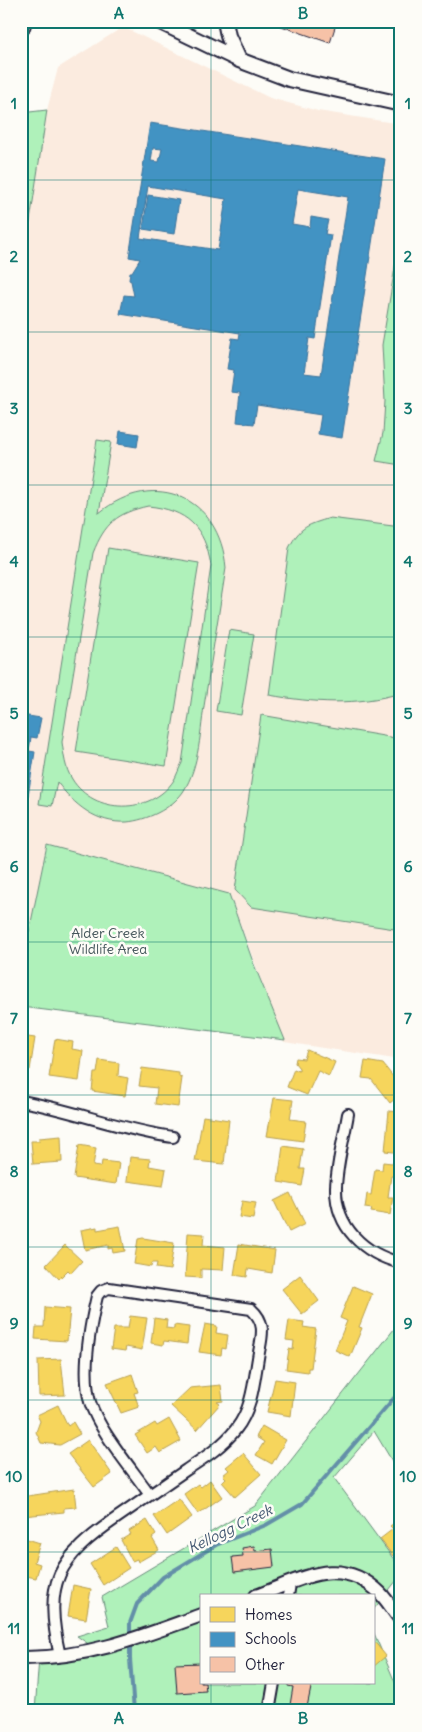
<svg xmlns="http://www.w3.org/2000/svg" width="422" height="1732" font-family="Delius,sans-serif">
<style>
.built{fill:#fbebdf}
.green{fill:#aff1ba;stroke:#688a7a;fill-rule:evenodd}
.homes{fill:#f6d55c;stroke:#b69f52}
.schools{fill:#4393c3;stroke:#39719a;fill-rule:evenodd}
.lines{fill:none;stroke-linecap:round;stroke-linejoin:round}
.stream{stroke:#638fa8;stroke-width:4}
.building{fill:#f6c2a7;stroke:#22223b}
.minor-casing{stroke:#22223b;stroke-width:14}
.tertiary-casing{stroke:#22223b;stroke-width:16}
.secondary-casing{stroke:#22223b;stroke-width:18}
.trunk-casing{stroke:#22223b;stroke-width:20}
.minor{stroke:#fdfcf7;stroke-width:10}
.tertiary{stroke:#fdfcf7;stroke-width:12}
.secondary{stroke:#fdfcf7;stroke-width:14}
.trunk{stroke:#fdfcf7;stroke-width:16}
.grid{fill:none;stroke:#0f766e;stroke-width:1;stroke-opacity:0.55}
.labels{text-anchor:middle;stroke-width:5;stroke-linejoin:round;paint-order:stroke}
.park-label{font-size:14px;fill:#45565b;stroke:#fdfcf7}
.water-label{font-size:15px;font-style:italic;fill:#435872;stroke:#fdfcf7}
.neatline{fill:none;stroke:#0f766e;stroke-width:2}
.grid-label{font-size:16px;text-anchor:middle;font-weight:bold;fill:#0f766e}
</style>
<rect width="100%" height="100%" fill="#fdfcf7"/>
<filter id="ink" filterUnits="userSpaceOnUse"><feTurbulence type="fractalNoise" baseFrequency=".02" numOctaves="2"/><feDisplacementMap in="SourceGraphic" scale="10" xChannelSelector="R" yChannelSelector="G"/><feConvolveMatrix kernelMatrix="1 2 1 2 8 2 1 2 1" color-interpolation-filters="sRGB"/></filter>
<g filter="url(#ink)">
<path class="built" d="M123,27l147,71 48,13 83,13v936l-117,-18 -55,-148 -182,-49 -18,87 -8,7v-659l26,-170 11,-42z"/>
<path class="green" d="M47,110l-26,170v-167z
M401,231v234l-25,-4 7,-28 2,-32 -3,-56z
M97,440l14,2 -12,71c56,-45 121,-16 127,55 -7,44 -14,88 -21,132 -5,30 -5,66 -22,92 -12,17 -36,28 -56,30 -30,2 -53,-17 -70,-40l-5,24 -13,-2zM148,506c39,4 57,21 63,60l-29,197c-3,5 -5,12 -8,17 -23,35 -80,35 -102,-1 -7,-11 -8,-23 -10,-37l31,-189c12,-30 24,-40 55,-47z
M330,518l71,9v166c-45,13 -87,10 -132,2l20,-147c11,-22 19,-23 41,-30z
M108,548l91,15 -33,203 -90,-14z
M229,630l25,4 -13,81 -25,-4z
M261,715l140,24v191l-150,-23 -16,-17z
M47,845l182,49 24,68 32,78 -264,-33v-68l8,-7z
M401,1307v169l-27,-45 -40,47 67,91v6l-28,35v-14h-172v87h172v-52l28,65v15h-366l4,-53 58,-8 -20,-14 32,-10 -7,-29 153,-91 143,-182z"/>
<path class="homes" d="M21,1036l14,2 -5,32 -9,-1z
M55,1039l18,3 -1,7 11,2 -4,30 -30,-4z
M307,1050l28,12 -6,14 -11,-5 -11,24 -20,-8 7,-18 5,2v-3l-4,-5 1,-5 8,1z
M99,1060l20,3 -1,13 10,2 -3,18 -33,-5 2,-18h3z
M365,1061l18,3 18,23v7l-11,9 -19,-24 -9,-1z
M142,1068l37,5v4l3,1 -4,29 -23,-3 2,-16 -18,-2z
M274,1098l19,2 -3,19 16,2 -3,20 -36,-5z
M389,1111l12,1v41l-16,-2z
M203,1116l26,4 -5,44 -29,-3z
M61,1136l1,26 -29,2 -2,-23h8v-3z
M79,1145l17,3 -3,18 8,1 1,-6 17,2 -3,21 -42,-6z
M283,1146l20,3 -3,20h5l-3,17 -24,-4z
M130,1157l20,2 -1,7 17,3 -3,17 -36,-5z
M383,1162l18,2v13l-10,-1 -3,21h5l-3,18 -19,-3 1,-3 -7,-1 2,-14 4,1 4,-26 7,1z
M290,1193l15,31 -16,8 -15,-31z
M242,1201l14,2 -3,16 -14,-2z
M120,1226l5,25 -12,2 -1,-5 -4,1v-4l-23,5 -4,-20 16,-3v3z
M188,1233l16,1 -1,11 22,2 -2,23 -22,-1v9l-16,-1z
M143,1238l31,5 -4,27 -14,-2 1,-5h-5l-1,4 -17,-3 4,-25z
M239,1244l36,6 -3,23 -24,-4 -1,8 -13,-2z
M65,1245l17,16 -11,12 -3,-3 -9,9 -13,-14z
M300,1275l19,26 -17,13 -20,-25z
M353,1286l19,8 -13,33 3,1 -12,29 -15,-7 12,-29 -7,-3z
M45,1307l25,2 -3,32 -32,-2 1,-12h8z
M130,1316l17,2 -5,32 -16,-3 -1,4 -14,-2 3,-21h14z
M154,1318l13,2 -1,8 8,1v-4l15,2 -2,17 -23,-3 -1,4 -12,-2z
M289,1320l15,2 -1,5 13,2 -5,39h-3v4l-22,-3 3,-20 4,1 1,-9 -8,-1z
M205,1324l12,2 -1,7 12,2 -2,14 -4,-1 -1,7 -22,-3z
M61,1359l4,36 -26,1 -1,-36z
M132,1374l6,18 -4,1 5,14 -18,6 -14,-30z
M275,1379l20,3 -4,34 -24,-4z
M221,1385l2,16 -6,1 3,2 -23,26 -26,-24 19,-18z
M58,1405l10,21 5,-4 7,12 -20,11 -19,-2 -5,-11 4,-11 -3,-6z
M169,1419l12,22 -21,12 -4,-6 -9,6 -12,-18 20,-12 2,3z
M262,1426l24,14 -14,24 -16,-9 8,-13 -8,-5z
M88,1440l24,34 -18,13 -26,-33z
M243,1453l18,21 -26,23 -13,-15 4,-4 -3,-3 6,-5 -3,-3z
M210,1480l12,17 -24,17 -14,-20 14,-10 3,3z
M74,1489l2,18 -12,1v4l-41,4 -2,-19z
M179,1499l13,18 -25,18 -13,-19z
M400,1519l1,31 -8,6 -13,-17 13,-10 -3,-3z
M147,1520l9,15 -4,3 7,12 -21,12 -1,-3 -5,2 -11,-21 10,-6 -2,-3z
M21,1537l19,6 -6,19 6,2 -4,14 -15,-3z
M116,1547l13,21 -26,17 -13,-21z
M21,1585l6,1 -3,12 4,1 -7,28z
M73,1585l18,4 -5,30 -18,-3z
M373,1640l13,16 -13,11z"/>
<path class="schools" d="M150,123l235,36 -43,279 -24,-4 3,-19 -64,-10 -3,19 -17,-2 3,-29 -9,-1 3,-22 -7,-1 5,-31 7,1 1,-6 -120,-19 4,-19 10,1 -3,-15 -2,-1 1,-8h2l8,-13 -11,-2zM153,148l9,1 -3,13 -8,-1zM148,186l78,13 -8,51 -78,-12zM298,189l50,8 -27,178 -17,-2 5,-35 6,1 16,-104 -6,-1 3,-14 -17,-3 -1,10 -18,-3z
M148,195l31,5 -5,34 -31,-5z
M120,431l19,3 -2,13 -19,-3z
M21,715l20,3 -4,20 -6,-1 -2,14 6,1 -9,56 -5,-1z"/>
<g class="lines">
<path class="stream" d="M134,1711l-4,-52v-36l7,-19 26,-27 53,-32 50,-20 36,-21 99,-114"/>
</g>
<path class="building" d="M267,21h70l-7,22z
M254,1546l1,5 17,-2 2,18 -40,5 -2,-15 11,-1 -1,-8z
M201,1663v20h4l1,8 -29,2 -2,-29z
M288,1683h24l-5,24 11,1v3h-29l4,-24 -5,-1z"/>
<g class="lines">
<defs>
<path id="minor" d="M21,1101c52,9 100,29 152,36
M348,1114c-4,24 -11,49 -12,73 -1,40 28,67 65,76
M288,1596l2,-12
M60,1656c-17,-74 -3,-97 58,-139 23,-16 45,-31 68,-47 18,-12 37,-24 50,-41 16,-20 18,-47 22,-71 3,-20 10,-34 -7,-49l-142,-21 -8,3 -4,5c-7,30 -15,76 -7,106 9,29 42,67 60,93
M270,1706l4,-23"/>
<path id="tertiary" d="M256,1596c45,-16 84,-43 124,-3 8,8 14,19 21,27
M21,1658c64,1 120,-21 180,-43"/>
<path id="secondary" d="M158,21l81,39 50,19 112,25
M225,21l3,15 11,24"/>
<path id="trunk" d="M21,27l2,-6"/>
</defs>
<use href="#minor" class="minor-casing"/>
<use href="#tertiary" class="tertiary-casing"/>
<use href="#secondary" class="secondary-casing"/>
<use href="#trunk" class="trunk-casing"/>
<use href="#minor" class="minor"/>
<use href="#tertiary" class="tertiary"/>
<use href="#secondary" class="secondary"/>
<use href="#trunk" class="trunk"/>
</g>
</g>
<path class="grid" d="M211,21v1575M21,180h380M21,332h380M21,485h380M21,637h380M21,790h380M21,942h380M21,1095h380M21,1247h380M21,1400h380M21,1552h380M211,1683v28"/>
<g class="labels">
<g class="park-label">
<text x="108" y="938">Alder Creek<tspan x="108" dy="16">Wildlife Area</tspan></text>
</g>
<g class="water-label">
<text transform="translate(230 1529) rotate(-26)" y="5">Kellogg Creek</text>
</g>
</g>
<rect width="422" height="1732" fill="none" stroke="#fdfcf7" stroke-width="55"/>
<rect x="200" y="1594" width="175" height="90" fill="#fdfcf7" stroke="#a5a5ac"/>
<rect x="210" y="1607" width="25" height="15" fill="#f6d55c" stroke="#a5a5ac"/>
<text x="245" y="1620" font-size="15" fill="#22223b">Homes</text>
<rect x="210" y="1632" width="25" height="15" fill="#4393c3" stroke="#a5a5ac"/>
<text x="245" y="1644" font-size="15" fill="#22223b">Schools</text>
<rect x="210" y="1657" width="25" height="15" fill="#f6c2a7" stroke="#a5a5ac"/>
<text x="245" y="1670" font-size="15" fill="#22223b">Other</text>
<rect x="28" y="28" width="366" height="1676" class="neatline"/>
<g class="grid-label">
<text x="119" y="19">A</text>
<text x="303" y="19">B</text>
<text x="14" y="109">1</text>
<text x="408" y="109">1</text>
<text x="14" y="262">2</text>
<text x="408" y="262">2</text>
<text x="14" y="414">3</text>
<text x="408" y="414">3</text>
<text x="14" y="567">4</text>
<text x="408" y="567">4</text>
<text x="14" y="719">5</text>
<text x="408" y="719">5</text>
<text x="14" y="872">6</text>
<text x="408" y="872">6</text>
<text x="14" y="1024">7</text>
<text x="408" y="1024">7</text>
<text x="14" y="1177">8</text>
<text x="408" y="1177">8</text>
<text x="14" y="1329">9</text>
<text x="408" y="1329">9</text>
<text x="14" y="1482">10</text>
<text x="408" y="1482">10</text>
<text x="14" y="1634">11</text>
<text x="408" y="1634">11</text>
<text x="119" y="1724">A</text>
<text x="303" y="1724">B</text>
</g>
</svg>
